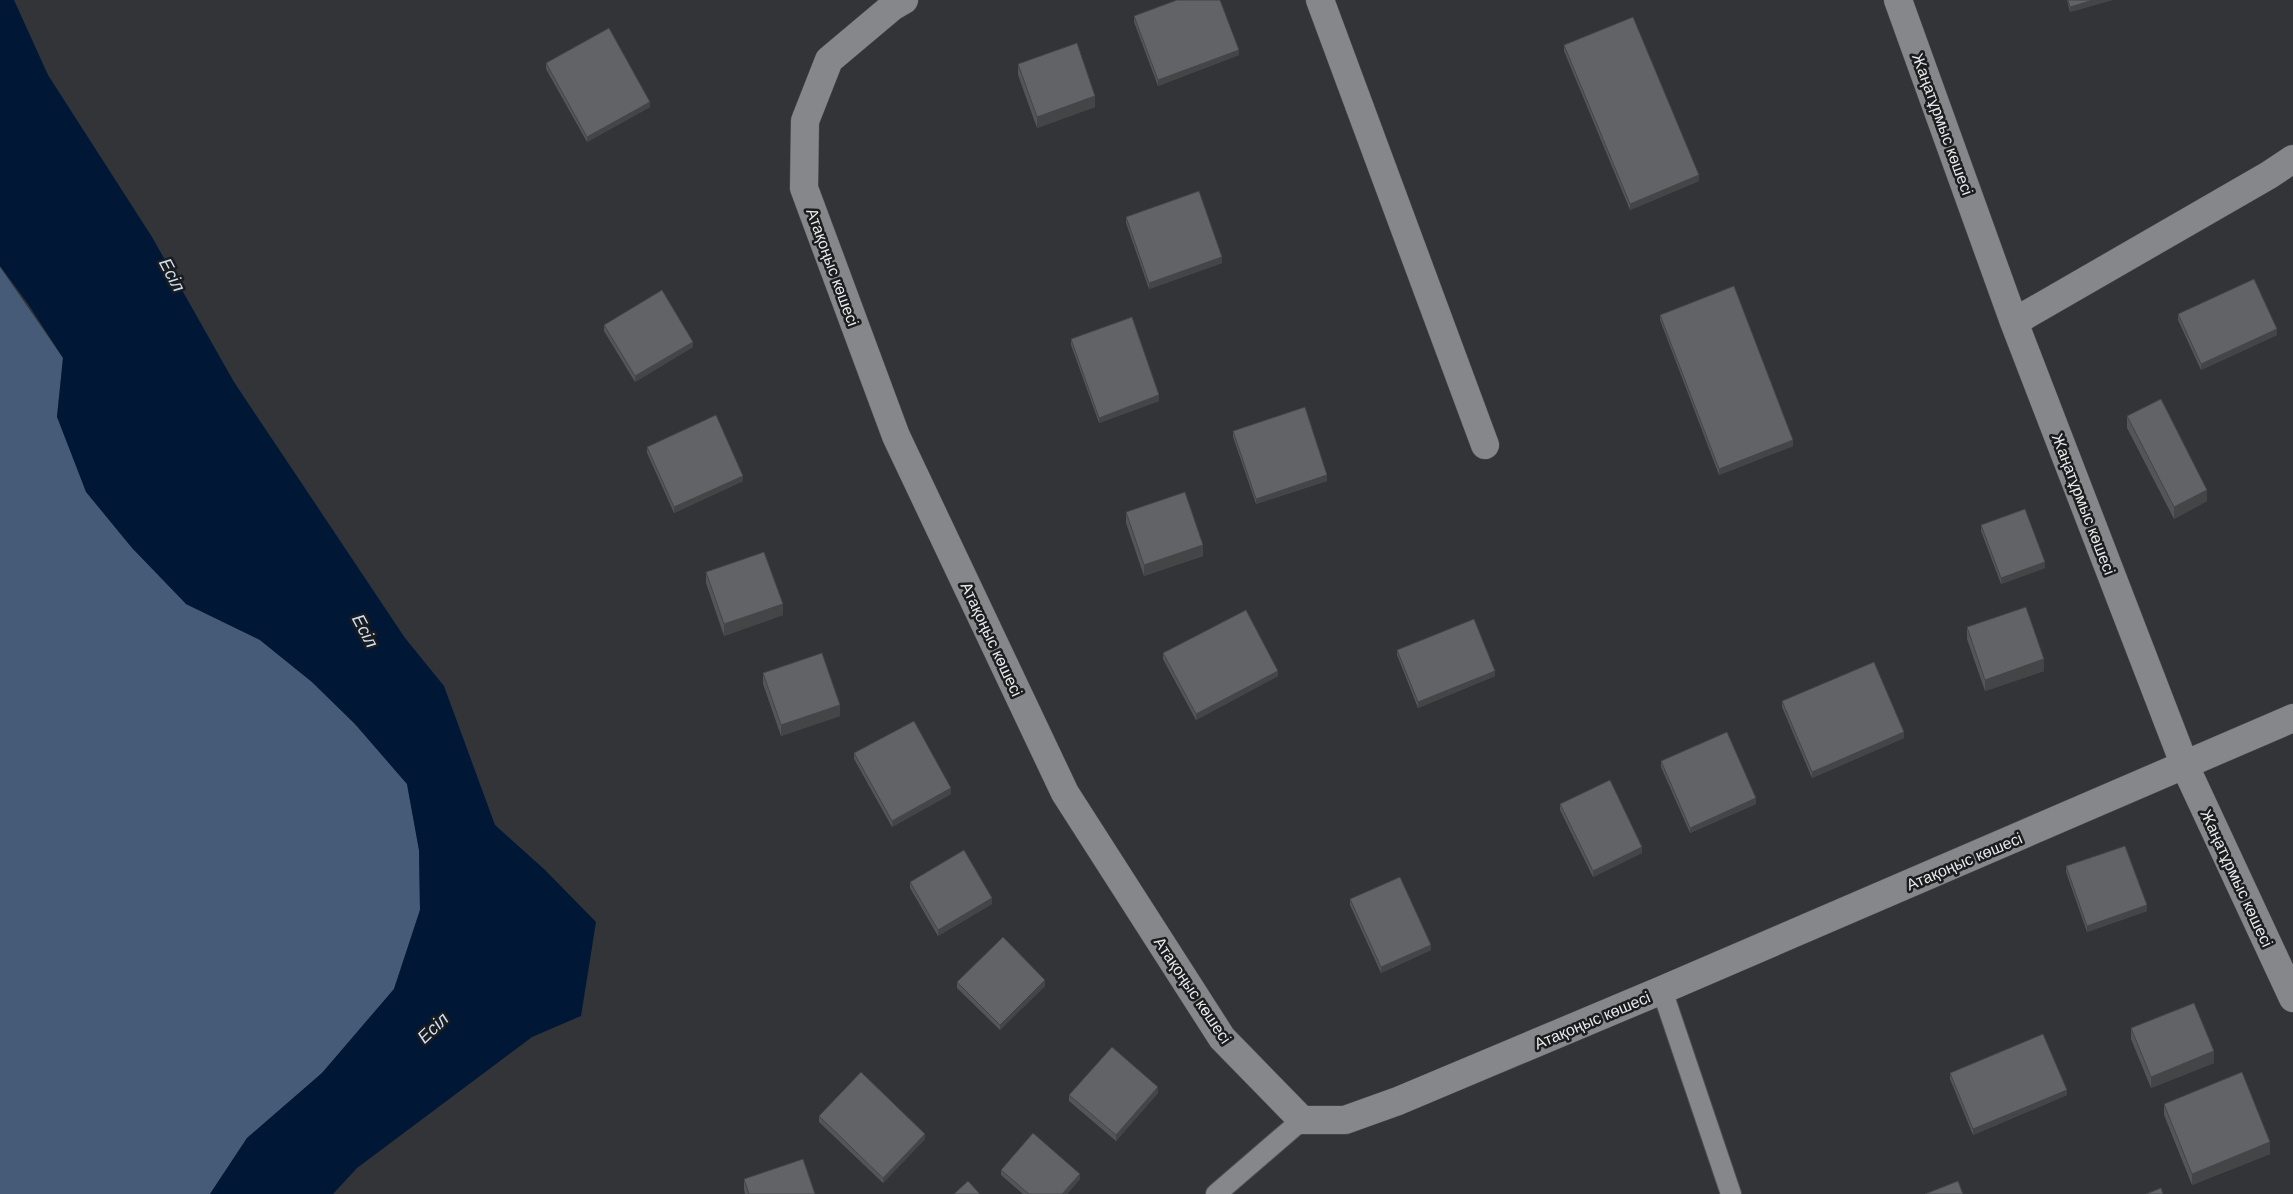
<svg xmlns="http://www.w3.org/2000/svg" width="2293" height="1194" font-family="Arial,sans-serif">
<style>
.green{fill:#465b77}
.water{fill:#001836}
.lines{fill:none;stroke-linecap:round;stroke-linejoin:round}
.service-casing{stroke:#505153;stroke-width:22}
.minor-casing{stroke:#505153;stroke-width:29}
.service{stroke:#85878a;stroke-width:20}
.minor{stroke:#85878a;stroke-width:28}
.wall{fill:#535558}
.shaded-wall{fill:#444547}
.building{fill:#616366;stroke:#444547}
.labels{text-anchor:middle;stroke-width:5;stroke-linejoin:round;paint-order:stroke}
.street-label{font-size:16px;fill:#e8e9ea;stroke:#1b1c1d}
.water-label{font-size:18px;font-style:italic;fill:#ccdff7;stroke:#1b1c1d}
</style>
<rect width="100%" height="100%" fill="#323437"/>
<path class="green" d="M0,267l63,91 -6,59 129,187 74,36 52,42 43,42 52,60 12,66 1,60 -26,79 -72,84 -75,65 -37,56h-210z"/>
<path class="water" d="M0,0h14l34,75 104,162 82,145 171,256 39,48 51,139 49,44 52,53 -15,94 -49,21 -175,131 -24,26h-123l37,-56 75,-65 72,-84 26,-79 -1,-60 -12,-66 -52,-60 -43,-42 -52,-42 -74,-36 -54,-56 -46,-56 -29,-75 6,-59 -35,-54 -28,-38z"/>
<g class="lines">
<defs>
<path id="service" d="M1662,990l69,204
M1216,1194l86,-74"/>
<path id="minor" d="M904,0l-12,7 -63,53 -24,61 -1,67 92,248 169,357 157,245 80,82h43l53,-19 264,-111 631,-272
M1320,0l165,445
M1898,0l116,322 171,444 108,232
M2014,322l255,-147 24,-16"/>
</defs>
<use href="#service" class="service-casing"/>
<use href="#minor" class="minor-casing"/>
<use href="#service" class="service"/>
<use href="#minor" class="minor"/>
</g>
<path class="wall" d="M2067,0h45l-42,12z
M1134,16l105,39 -81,31 -24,-64z
M1564,45l135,136 -69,29 -66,-159z
M546,63l104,44 -63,35 -41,-73z
M1018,64l77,43 -58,21 -19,-53z
M1126,217l96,46 -73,26 -23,-66z
M2178,314l99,21 -76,35 -23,-50z
M1660,315l133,131 -74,29 -59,-155z
M604,325l89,22 -58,35 -31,-51z
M1071,339l88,62 -60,22 -28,-78z
M2127,416l80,85 -33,18 -47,-91z
M1233,431l94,50 -71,23 -23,-67z
M647,447l96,34 -69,32 -27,-60z
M1126,512l77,44 -59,20 -18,-53z
M1981,525l64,43 -44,16 -20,-53z
M706,572l77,43 -59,21 -18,-53z
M1967,627l77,44 -59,20 -18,-52z
M1397,650l98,26 -77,32 -21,-53z
M1163,653l115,23 -82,44 -33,-61z
M763,673l77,43 -59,20 -18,-52z
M1782,701l122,37 -92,40 -30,-71z
M854,753l97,41 -59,33 -38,-68z
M1661,761l95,43 -66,29 -29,-66z
M1560,804l82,49 -49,24 -33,-67z
M2066,866l81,45 -60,21 -21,-60z
M910,882l82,22 -54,32 -28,-48z
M1350,899l81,51 -50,23 -31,-68z
M957,982l88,4 -45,44 -43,-42z
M2131,1028l83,35 -63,25 -20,-49z
M1950,1073l117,22 -94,40 -23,-56z
M1158,1093l-42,48 -47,-40v-6z
M2164,1104l106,50 -78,31 -28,-70z
M819,1116l106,23 -42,44 -64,-61z
M1001,1170l79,9 -13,15h-44l-22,-19z
M744,1179l71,15h-70l-1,-4z"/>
<path class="shaded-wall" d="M2093,0h19l-42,12v-5z
M1239,50v5l-81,31v-6z
M1095,96v11l-58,21v-11z
M650,102v5l-63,35v-5z
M1699,175v6l-69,29v-6z
M1222,257v6l-73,26v-6z
M2277,329v6l-76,35v-6z
M693,342v5l-58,35v-6z
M1159,395v6l-60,22v-5z
M1793,440v6l-74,29v-6z
M1327,475v6l-71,23v-5z
M743,476v5l-69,32v-6z
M2207,490v11l-33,18v-12z
M1203,545v11l-59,20v-11z
M2045,562v6l-44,16v-6z
M783,604v11l-59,21v-12z
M2044,659v12l-59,20v-11z
M1278,671v5l-82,44v-6z
M1495,671v5l-77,32v-6z
M840,705v11l-59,20v-11z
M1904,732v6l-92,40v-6z
M951,788v6l-59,33v-6z
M1756,798v6l-66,29v-5z
M1642,847v6l-49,24v-6z
M992,898v6l-54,32v-6z
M2147,905v6l-60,21v-6z
M1431,945v5l-50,23v-6z
M1045,980v6l-45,44v-5z
M2214,1051v12l-63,25v-11z
M1158,1087v6l-42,48v-6z
M2067,1090v5l-94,40v-6z
M925,1134v5l-42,44v-5z
M2270,1142v12l-78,31v-11z
M1080,1174v5l-13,15h-5z"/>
<path class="building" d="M1177,0h43l19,50 -81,30 -24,-64z
M2068,0h25l-23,7z
M1633,17l66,158 -69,29 -66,-159z
M609,28l41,74 -63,35 -41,-74z
M1077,43l18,53 -58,21 -19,-53z
M1199,191l23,66 -73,26 -23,-66z
M2254,279l23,50 -76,35 -23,-50z
M1734,286l59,154 -74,29 -59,-154z
M662,290l31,52 -58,34 -31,-51z
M1132,317l27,78 -60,23 -28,-79z
M2161,399l46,91 -33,17 -47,-91z
M1305,407l22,68 -71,24 -23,-68z
M716,415l27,61 -69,31 -27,-60z
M1185,492l18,53 -59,20 -18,-53z
M2025,509l20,53 -44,16 -20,-53z
M764,552l19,52 -59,20 -18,-52z
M2026,607l18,52 -59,21 -18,-53z
M1246,610l32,61 -82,43 -33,-61z
M1474,619l21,52 -77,31 -21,-52z
M822,653l18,52 -59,20 -18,-52z
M1874,662l30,70 -92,40 -30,-71z
M914,721l37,67 -59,33 -38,-68z
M1727,732l29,66 -66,30 -29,-67z
M1610,780l32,67 -49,24 -33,-67z
M2125,846l22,59 -60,21 -21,-60z
M964,850l28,48 -54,32 -28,-48z
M1400,877l31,68 -50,22 -31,-68z
M1003,937l42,43 -45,45 -43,-43z
M2194,1003l20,48 -63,26 -20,-49z
M2043,1034l24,56 -94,39 -23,-56z
M1112,1047l46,40 -42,48 -47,-40z
M861,1072l64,62 -42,44 -64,-62z
M2242,1072l28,70 -78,32 -28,-70z
M1033,1133l47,41 -18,20h-33l-28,-24z
M803,1159l12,35h-66l-5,-15z
M968,1181l12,13h-26z
M1958,1181l5,13h-38z
M2161,1188l2,6h-17z"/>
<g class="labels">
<g class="street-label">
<text transform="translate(1943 124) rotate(70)" y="6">Жаңатұрмыс көшесі</text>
<text transform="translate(833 267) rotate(70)" y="6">Атақоңыс көшесі</text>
<text transform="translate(2084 504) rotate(69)" y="6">Жаңатұрмыс көшесі</text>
<text transform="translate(992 639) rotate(65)" y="6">Атақоңыс көшесі</text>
<text transform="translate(1964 861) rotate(-23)" y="6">Атақоңыс көшесі</text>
<text transform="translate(2237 878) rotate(65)" y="6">Жаңатұрмыс көшесі</text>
<text transform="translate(1193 990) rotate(56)" y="6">Атақоңыс көшесі</text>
<text transform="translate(1592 1020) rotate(-23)" y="6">Атақоңыс көшесі</text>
</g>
<g class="water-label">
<text transform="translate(172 275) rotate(62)" y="6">Есіл</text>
<text transform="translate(365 631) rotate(62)" y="6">Есіл</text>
<text transform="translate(433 1028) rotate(-44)" y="6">Есіл</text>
</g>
</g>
</svg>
